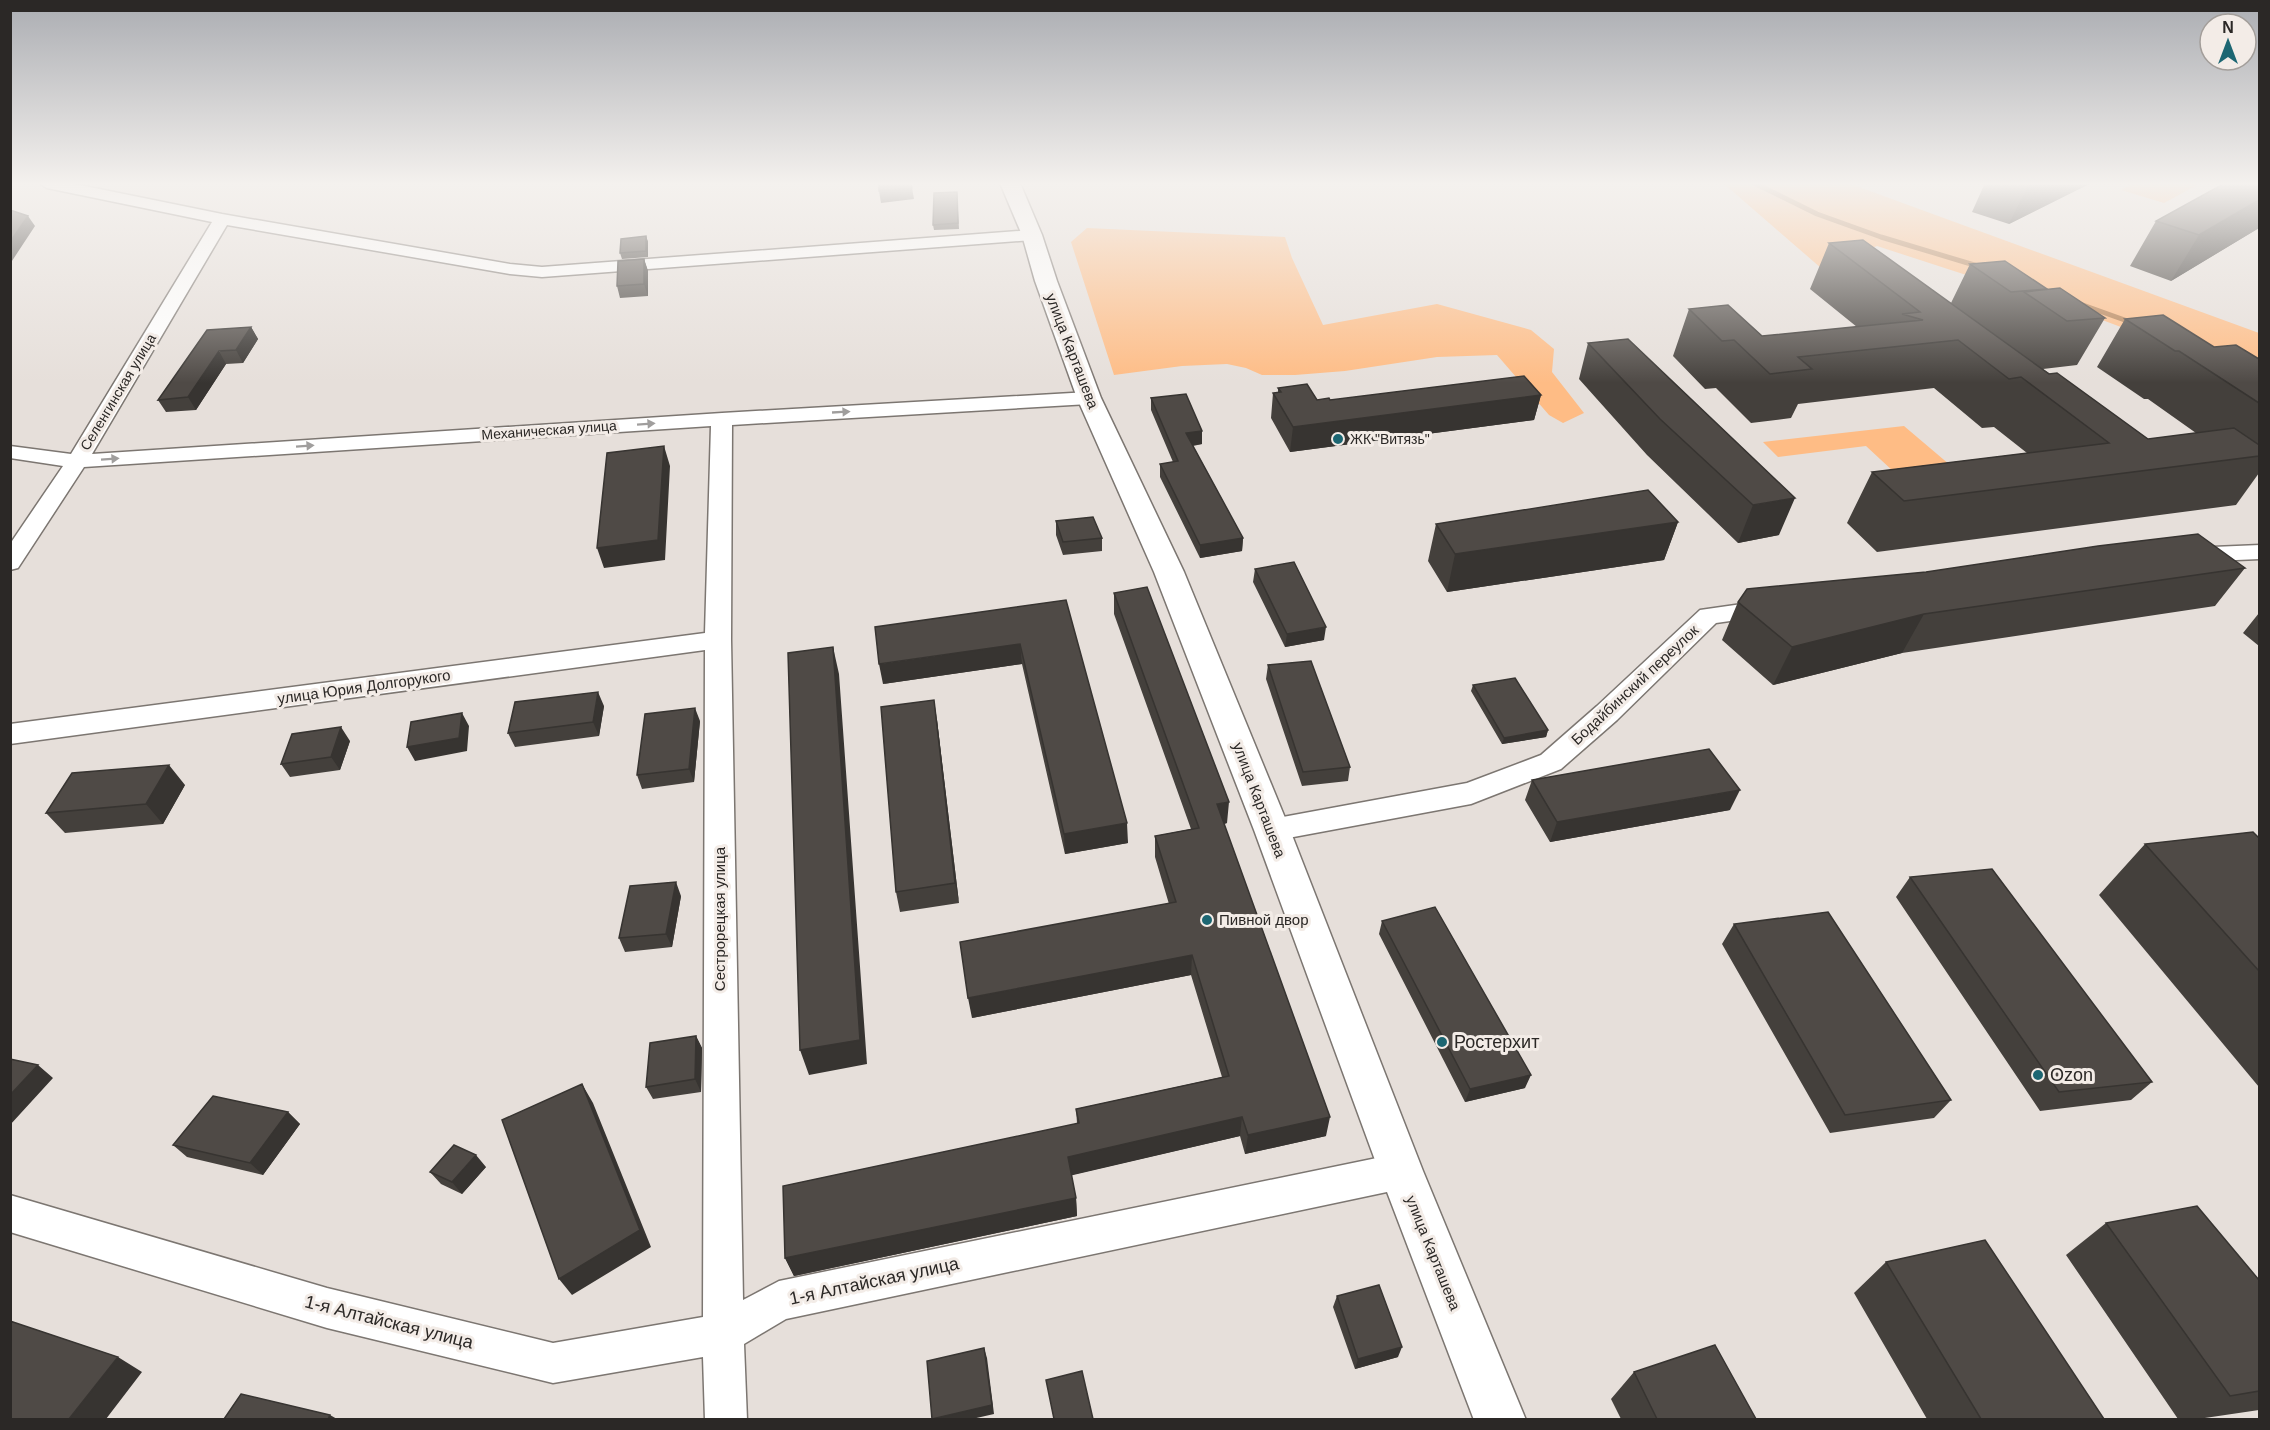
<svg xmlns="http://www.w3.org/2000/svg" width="2270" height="1430" font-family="Helvetica,sans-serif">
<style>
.green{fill:#febc85}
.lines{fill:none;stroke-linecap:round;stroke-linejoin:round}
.stream{stroke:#b47e4f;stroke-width:5}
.minor-casing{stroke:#7c7671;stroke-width:3}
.secondary-casing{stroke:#7c7671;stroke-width:3}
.minor{fill:#fff;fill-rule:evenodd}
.secondary{fill:#fff;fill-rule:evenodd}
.wall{fill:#44403c}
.shaded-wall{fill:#373431}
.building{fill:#4f4a46;stroke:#373431;stroke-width:1.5}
.oneway{fill:#a09e9d}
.poi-dot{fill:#1c6672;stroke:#f3ece7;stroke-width:2}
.labels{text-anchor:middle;stroke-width:6;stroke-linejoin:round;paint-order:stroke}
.far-street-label{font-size:14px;fill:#2b2826;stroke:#f3ece7}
.far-poi-label{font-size:14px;fill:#2b2826;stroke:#f3ece7;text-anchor:start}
.street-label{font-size:15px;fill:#2b2826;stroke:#f3ece7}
.poi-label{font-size:15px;fill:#2b2826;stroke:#f3ece7;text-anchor:start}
.near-poi-label{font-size:18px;fill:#2b2826;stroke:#f3ece7;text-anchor:start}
.near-street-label{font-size:18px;fill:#2b2826;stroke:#f3ece7}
</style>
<rect width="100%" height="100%" fill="#e6dfda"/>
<path class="green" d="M1723,183h125l411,150v46l-170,-64 -212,-69 -56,22z
M2134,183h67l-37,20 -43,-13z
M1087,228l198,9 7,21 31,67 114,-21 94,26 23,19 -2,23 32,41 -21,10 -14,-8 -52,-60 -60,2 -92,14 -50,4h-33l-16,-7 -19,-4 -45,2 -68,9 -43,-133z
M1904,426l46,39 -56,7 -28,-26 -88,11 -15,-15z"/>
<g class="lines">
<path class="stream" d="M1754,183l63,31 64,23 100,30
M2080,304l53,19"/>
<defs>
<path id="minor" d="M39,183h31l152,31 288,50 32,3 490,-37 6,1 2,4 -2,4 -6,1 -490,37 -32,-3 -283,-49 -135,229 630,-41 367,-21 7,2 3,4 -3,4 -7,2 -357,21 -1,215 12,660 36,-19 622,-128 13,5 5,13 -5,13 -13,5 -615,130 -42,25 3,76h-42l-2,-63 -150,26 -226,-55 -317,-96v-37l317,93 226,55 150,-26 2,-667 -695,94v-20l695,-91 6,-207 -627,41 -66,101 -8,2v-26l53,-78 -53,-8v-12l61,8 141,-232 -165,-34z
M2260,545v14l-71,3 -8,-2 -4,-5 4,-5 8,-2z
M1770,600l9,2 3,6 -3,6 -63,9 -99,97 -56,49 -90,35 -199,37 -10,-3 -5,-8 5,-8 10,-3 195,-36 74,-28 56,-49 103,-96z"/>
<path id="secondary" d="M1000,183h20l22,52 15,46 44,117 83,174 106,258 133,341 103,249h-52l-95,-249 -125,-341 -100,-258 -77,-174 -42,-117 -13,-46z"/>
</defs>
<use href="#minor" class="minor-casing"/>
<use href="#secondary" class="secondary-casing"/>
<use href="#minor" class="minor"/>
<use href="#secondary" class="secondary"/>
</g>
<path class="wall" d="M1985,183h106l-82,41 -37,-12z
M2259,183v45l-88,53 -41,-15 26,-45z
M957,192l2,37 -25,1 -1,-5z
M646,236l2,6v15l-26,2 -2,-6z
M1829,243l122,60 19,-39 77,25 58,29 -28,47 -34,4 105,70 48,-6 -48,-34h-4l-47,-32 28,-48 89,28 45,12v114l-23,32 -359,47 -30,-29 25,-51 155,-19 -33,-26 -12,1 -48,-40 -136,16 -7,14 -40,5 -35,-35 -11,1 -32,-33 16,-47 73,27 95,-9 -47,-38z
M644,259l4,12v25l-28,2 -3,-12z
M251,327l7,12 -15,24 -17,1 -30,46 -30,2 -8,-12z
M1628,339l151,196 -41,8 -91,-88 -68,-76 9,-36z
M1278,388l39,12h13l211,-5 -7,25 -244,32 -19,-34 2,-25 5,-1z
M1151,398l51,33v13l-9,2 50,92 -1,13 -42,7 -40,-81v-13l13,-2 -22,-52z
M1056,521l46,17v13l-39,4 -7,-20z
M1678,522l-14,38 -217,32 -19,-31 8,-37z
M2245,568l-30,38 -313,47 -129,32 -51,-45 16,-38z
M1255,569l69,71 -39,7 -32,-65z
M1114,593l113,230 -3,1 102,312 -81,18 -5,-18 -169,39 5,23 1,18 -283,60 -9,-18 292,-135 -1,-14 146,-32 -31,-102 -219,43 197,-114 -14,-47v-21l36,-7 -77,-215z
M1066,600l62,243 -63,11 -43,-190 -139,20z
M2259,613v33l-16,-13z
M1268,665l82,102 -2,14 -46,5 -36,-107z
M1473,685l75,45 -2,7 -44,7 -31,-53z
M604,706l-5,30 -84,11 -7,-14z
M937,720l22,183 -59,9 -4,-20z
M700,721l-6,61 -52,7 -5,-14z
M350,741l-10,29 -50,7 -9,-13z
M1532,780l198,30 -180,32 -25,-42z
M185,785l-22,39 -98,9 -19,-20z
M2259,838v249l-160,-192 46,-51z
M1910,877l242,205 -21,18 -91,11 -144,-214z
M681,896l-9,51 -47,5 -6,-14z
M1382,921l143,167 -60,14 -86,-168z
M1734,924l217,176 -17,18 -104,15 -108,-189z
M696,1036l6,12 -1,44 -48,7 -7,-12z
M288,1112l12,12 -37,51 -76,-18 -14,-12z
M486,1167l-24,27 -21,-10 -11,-12z
M2106,1223l153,57v130l-61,9h-20l-112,-164z
M1886,1262l218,157h-177l-73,-126z
M1337,1296l61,61 -43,12 -22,-62z
M1634,1372l122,47h-135l-10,-20z"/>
<path class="shaded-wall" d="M2029,183h62l-82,41z
M912,188l2,11 -33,4 -2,-12z
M2259,200v28l-88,53 28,-46z
M28,216l7,10 -25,38v-22z
M646,236l2,6v15l-2,-6z
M644,259l4,12v25l-4,-12z
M251,327l7,12 -15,24 -7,-13z
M219,351l7,13 -30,46 -8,-13z
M1541,395l-7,25 -244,32 3,-25z
M1202,431v13l-16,2v-13z
M664,446l6,20 -5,94 -61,8 -7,-20z
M1795,498l-16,37 -41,8 15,-38z
M1678,522l-14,38 -217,32 8,-38z
M1243,538l-1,13 -42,7v-13z
M1924,614l-22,39 -129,32 19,-38z
M1326,627l-2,13 -39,7 2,-13z
M1020,644l2,20 -139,20 -4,-20z
M833,647l6,27 28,390 -58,11 -9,-25z
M598,692l6,14 -5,30 -6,-14z
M934,700l3,20 22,183 -4,-20z
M695,708l5,13 -6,61 -5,-13z
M462,713l7,13 -2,25 -52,10 -8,-14z
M341,727l9,14 -10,29 -9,-13z
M1548,730l-2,7 -44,7 2,-6z
M169,765l16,20 -22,39 -17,-20z
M1740,790l-10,20 -180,32 7,-20z
M1229,802l-2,21 -12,3 2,-22z
M1127,823l1,20 -63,11 -1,-20z
M676,882l5,14 -9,51 -6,-13z
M1192,955l-1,20 -219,43 -4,-20z
M696,1036l6,12 -1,44 -6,-13z
M38,1065l15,13 -43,47v-30z
M1531,1075l-6,13 -60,14 5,-13z
M582,1084l11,19 58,144 -79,48 -13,-16z
M288,1112l12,12 -37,51 -13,-12z
M1242,1117l-2,19 -171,40 -1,-19z
M1330,1117l-4,19 -81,18 3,-19z
M476,1155l10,12 -24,27 -10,-12z
M1076,1198l1,18 -283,60 -9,-18z
M1402,1347l-4,10 -43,12 3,-10z
M984,1348l3,10 7,56 -22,5h-40z
M118,1357l24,15 -36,47h-37z
M330,1415l7,4h-9z"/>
<path class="building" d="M879,183h32l1,5 -33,3z
M2225,183h34v17l-60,35 -43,-14z
M957,192l1,31 -25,2 1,-32z
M10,210l18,6 -18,26z
M646,236v15l-26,2 1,-14z
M1863,240l186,134 8,-1 91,66 86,-11 25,17v11l-355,45 -32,-29 237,-29 -88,-66 -12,2 -51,-39 -160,17 14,12 -42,5 -36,-34 -12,1 -33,-32 39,-4 34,31 161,-16 -21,-6 18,-2 -91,-69z
M644,259v25l-27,2 1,-25z
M2005,261l42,28 -36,3 -41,-28z
M2060,288l45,30 -38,3 -43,-29z
M2163,315l51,32 22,-2 23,14v44l-80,-52h-4l-50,-32z
M251,327l-15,23 -17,1 -31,46 -30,3 49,-70z
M1628,339l167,159 -42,7 -93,-86 -72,-76z
M1524,376l17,19 -248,32 -20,-34 8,-1 -3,-4 29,-4 10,16 12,-2 1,2z
M1186,394l16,37 -16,2 57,105 -43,7 -40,-81 18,-3 -27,-63z
M664,446l-6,94 -61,8 10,-95z
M1648,490l30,32 -223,32 -19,-30z
M1093,517l9,21 -39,4 -7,-21z
M2198,534l47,34 -321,46 -132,33 -54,-45 9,-13 179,-17 172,-26z
M1294,562l32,65 -39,7 -32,-65z
M1147,587l82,215 -12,2 113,313 -82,18 -6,-18 -174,40 8,41 -291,60 -2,-72 296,-63 -3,-14 153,-33 -37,-121 -224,43 -8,-56 216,-40 -21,-66 44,-8 -85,-235z
M1066,600l61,223 -63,11 -44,-190 -141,20 -4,-37z
M833,647l27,393 -60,10 -12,-397z
M1311,661l39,106 -47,5 -35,-107z
M1515,678l33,52 -44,8 -31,-53z
M598,692l-5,30 -85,11 7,-31z
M934,700l21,183 -59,9 -15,-185z
M695,708l-6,61 -52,6 8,-61z
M462,713l-3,25 -52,9 4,-25z
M341,727l-10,30 -50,7 11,-30z
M1709,749l31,41 -183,32 -25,-42z
M169,765l-23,39 -100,9 26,-40z
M2253,832l6,6v133l-114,-127z
M1992,869l160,213 -93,10 -149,-215z
M676,882l-10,52 -47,4 11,-52z
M1435,907l96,168 -61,14 -88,-168z
M1828,912l123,188 -106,15 -111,-191z
M696,1036l-1,43 -49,8 4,-44z
M10,1059l28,6 -28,30z
M582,1084l58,146 -81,49 -57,-159z
M213,1096l75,16 -38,51 -77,-18z
M454,1145l22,10 -24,27 -22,-10z
M2197,1206l62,74v111l-29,5 -124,-173z
M1985,1240l119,179h-123l-95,-157z
M1379,1285l23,62 -44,12 -21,-63z
M10,1321l108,36 -49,62h-59z
M1715,1345l41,74h-99l-23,-47z
M984,1348l8,57 -60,14 -5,-58z
M1082,1371l11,48h-39l-8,-39z
M241,1394l89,21 -2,4h-104z"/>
<defs><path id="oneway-solid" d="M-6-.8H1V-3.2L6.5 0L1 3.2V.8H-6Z" transform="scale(1.5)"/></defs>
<g class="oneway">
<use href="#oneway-solid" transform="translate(841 412) rotate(-3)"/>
<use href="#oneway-solid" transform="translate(646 424) rotate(-4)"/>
<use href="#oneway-solid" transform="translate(305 446) rotate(-4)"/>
<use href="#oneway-solid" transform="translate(110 459) rotate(-4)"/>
</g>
<linearGradient id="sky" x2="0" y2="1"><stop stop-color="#abadb2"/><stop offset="0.48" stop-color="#f4f1ee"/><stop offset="1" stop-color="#f4f1ee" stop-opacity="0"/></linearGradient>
<rect width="2270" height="383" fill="url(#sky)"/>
<g class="poi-dot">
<circle cx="1338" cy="439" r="6"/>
<circle cx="1207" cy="920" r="6"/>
<circle cx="1442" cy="1042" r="6"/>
<circle cx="2038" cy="1075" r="6"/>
</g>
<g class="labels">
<g class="far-street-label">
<text transform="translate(118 392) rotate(-59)" y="5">Селенгинская улица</text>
<text transform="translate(549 430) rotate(-4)" y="5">Механическая улица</text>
</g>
<g class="far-poi-label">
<text x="1350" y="444">ЖК "Витязь"</text>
</g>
<g class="street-label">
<text transform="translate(1072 351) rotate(69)" y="5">улица Карташева</text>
<text transform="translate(1635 685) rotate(-43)" y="5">Бодайбинский переулок</text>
<text transform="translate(364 687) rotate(-8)" y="5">улица Юрия Долгорукого</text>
<text transform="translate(1259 800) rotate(69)" y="5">улица Карташева</text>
<text transform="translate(720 919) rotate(-90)" y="5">Сестрорецкая улица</text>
<text transform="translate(1433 1253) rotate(68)" y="5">улица Карташева</text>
</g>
<g class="poi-label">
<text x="1219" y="925">Пивной двор</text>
</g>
<g class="near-poi-label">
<text x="1454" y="1048">Ростерхит</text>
<text x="2050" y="1081">Ozon</text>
</g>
<g class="near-street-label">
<text transform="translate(874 1281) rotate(-12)" y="6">1-я Алтайская улица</text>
<text transform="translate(389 1322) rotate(14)" y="6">1-я Алтайская улица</text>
</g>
</g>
<rect width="2270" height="1430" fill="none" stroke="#2b2826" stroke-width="24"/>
<g transform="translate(2228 42)"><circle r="28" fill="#f3ece7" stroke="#a39e9a" stroke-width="1.5"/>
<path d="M0-4.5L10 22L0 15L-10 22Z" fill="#1c6672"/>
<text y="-9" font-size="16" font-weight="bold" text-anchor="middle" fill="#2b2826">N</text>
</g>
</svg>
